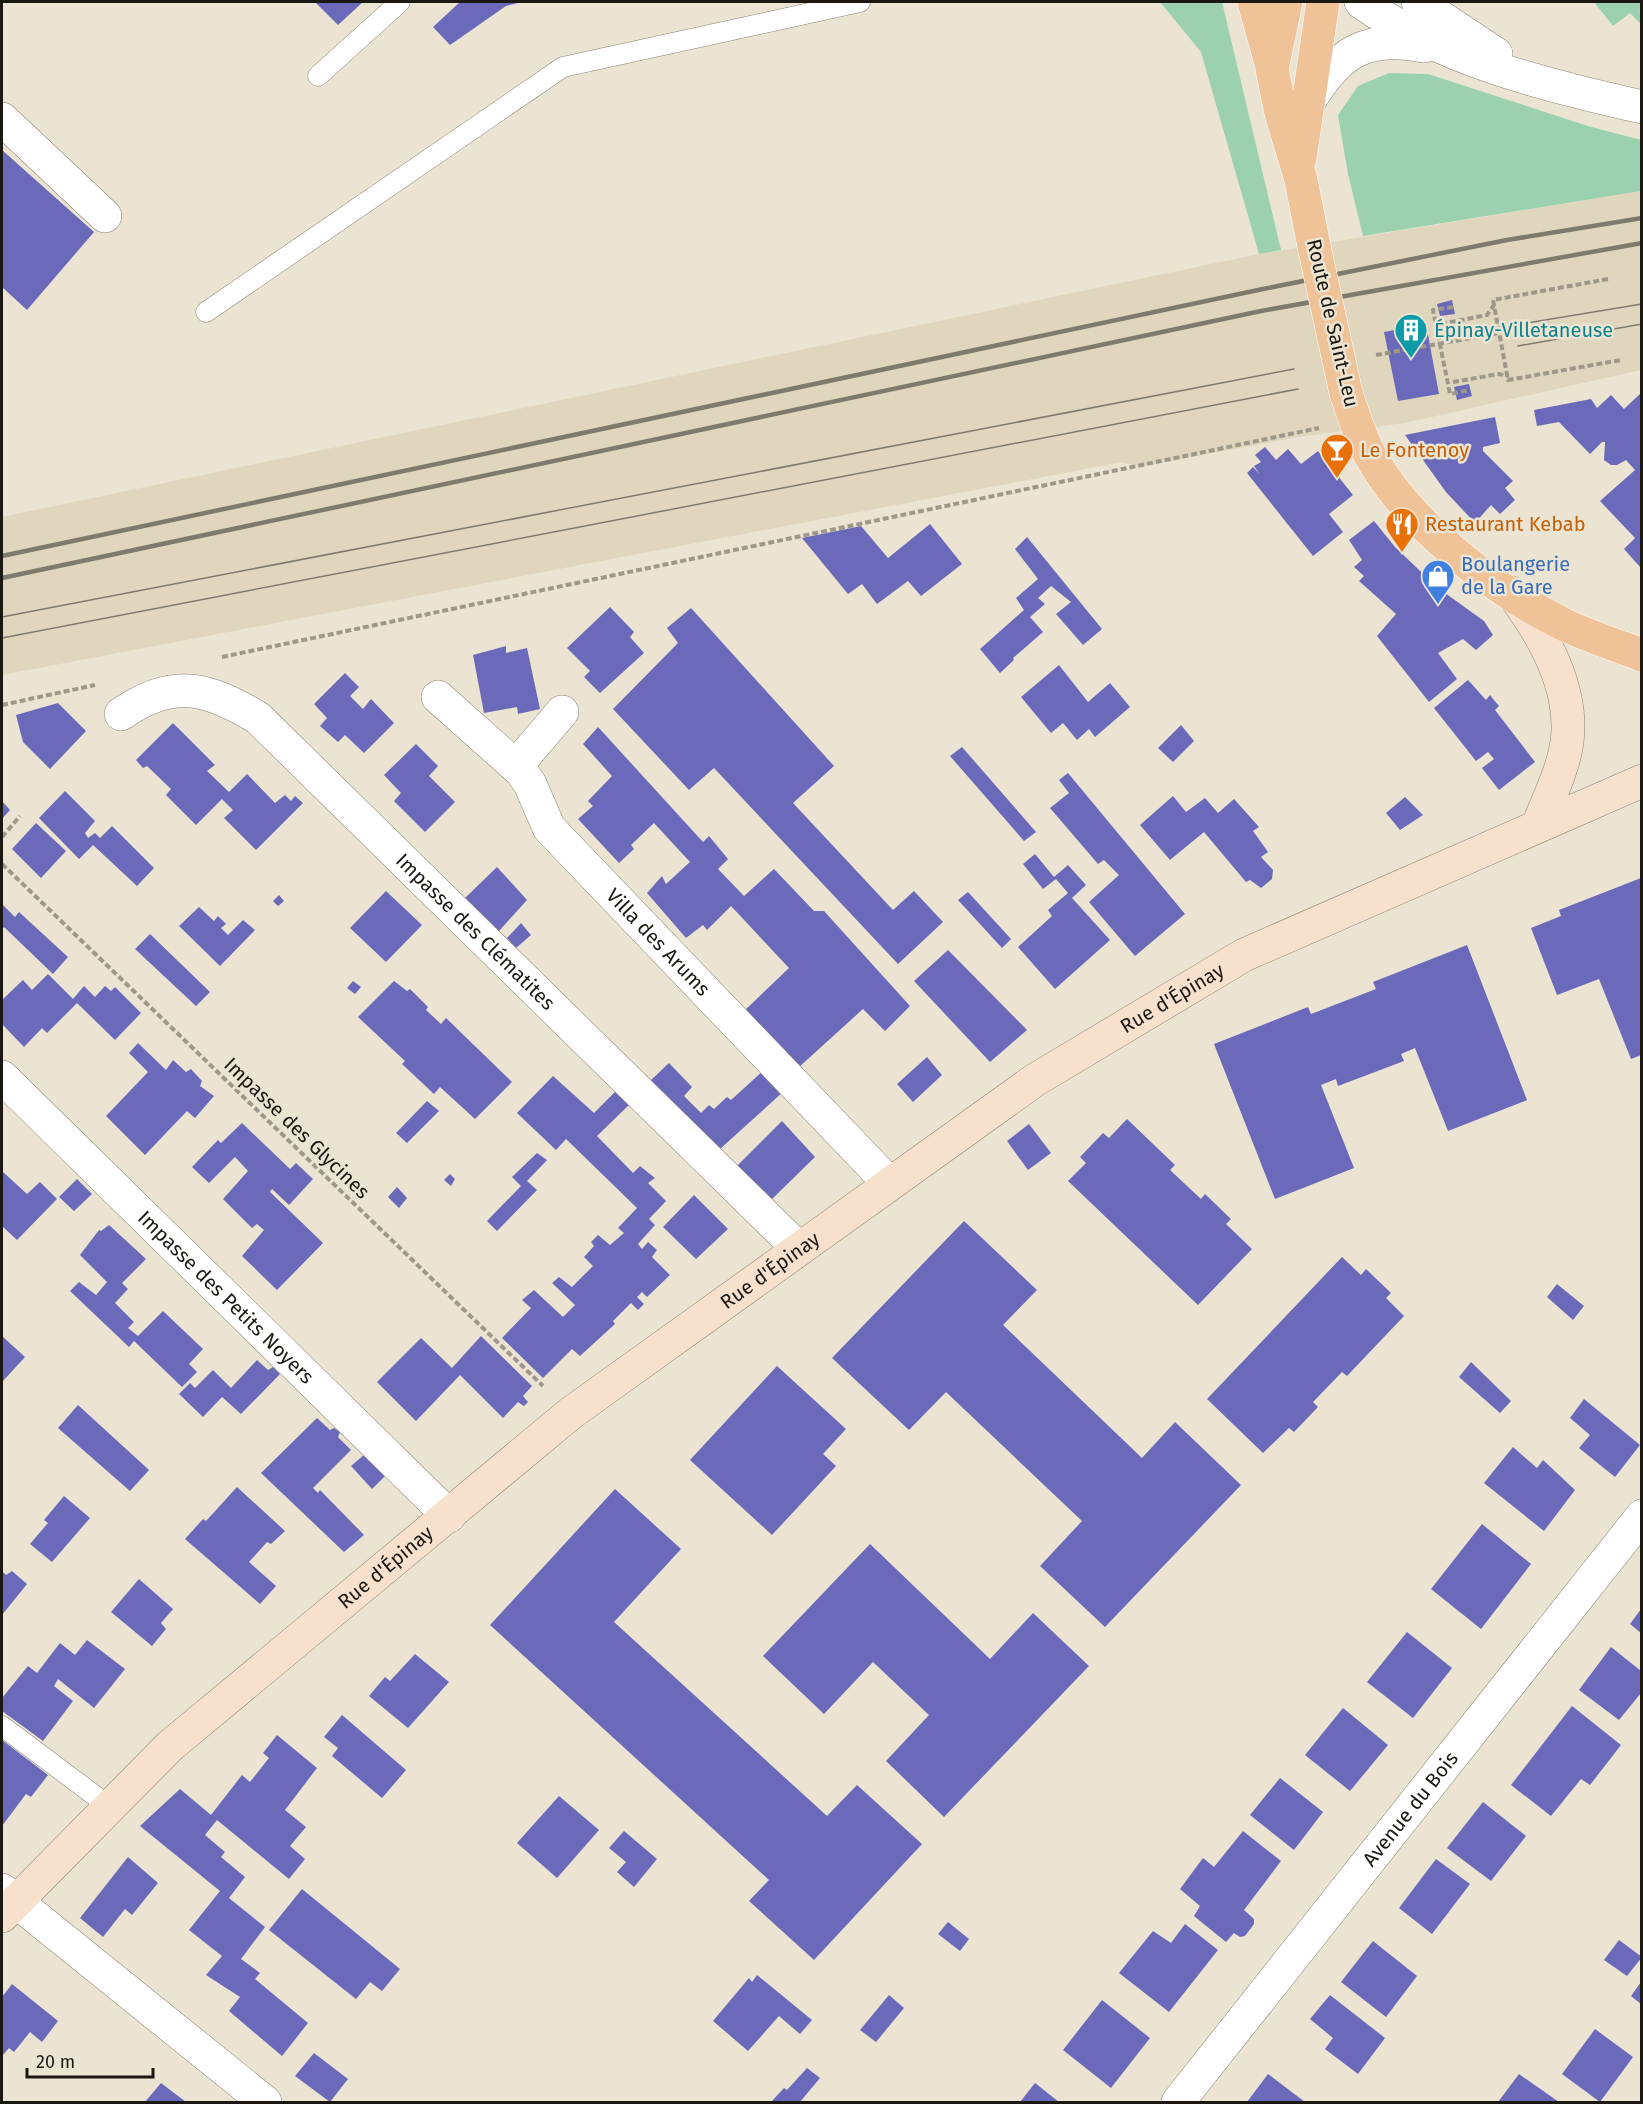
<svg xmlns="http://www.w3.org/2000/svg" width="1643" height="2104" font-family="'Fira Sans',sans-serif">
<style>
.built{fill:#e0d6be}
.green{fill:#9bd1af}
.building{fill:#6b69ba}
.lines{fill:none;stroke-linecap:round;stroke-linejoin:round}
.service-casing{stroke:#898272;stroke-width:21}
.minor-casing{stroke:#898272;stroke-width:34}
.tertiary-casing{stroke:#898272;stroke-width:34}
.secondary-casing{stroke:#898272;stroke-width:34}
.primary-casing{stroke:#fff;stroke-width:34}
.path{stroke:#9e988b;stroke-width:4;stroke-dasharray:6 3;stroke-linecap:butt}
.service{stroke:#fff;stroke-width:20}
.minor{stroke:#fff;stroke-width:33}
.tertiary{stroke:#fff;stroke-width:33}
.secondary{stroke:#f7e0cc;stroke-width:33}
.primary{stroke:#efc298;stroke-width:33}
.tram{stroke:#7e7a6e;stroke-width:1.5}
.rail{stroke:#7e7a6e;stroke-width:4.5}
.primary-bridge-casing{stroke:#fff;stroke-width:34;stroke-linecap:butt}
.primary-bridge{stroke:#efc298;stroke-width:33}
.labels{text-anchor:middle;stroke-width:5;stroke-linejoin:round;paint-order:stroke}
.street-label{font-size:20px;fill:#1b1812;stroke:#ebe4d2}
.culture-label{font-size:20px;fill:#0d838f;stroke:#ebe4d2;text-anchor:start}
.food-label{font-size:20px;fill:#c56008;stroke:#ebe4d2;text-anchor:start}
.shop-label{font-size:20px;fill:#366cbe;stroke:#ebe4d2;text-anchor:start}
</style>
<rect width="100%" height="100%" fill="#ebe4d2"/>
<path class="built" d="M1641,191v179l-236,53 -101,13 -165,31 -17,-5 -1120,213v-158l1257,-263z"/>
<path class="green" d="M1160,2h62l59,248 -22,4 -58,-202z
M1594,2h47v22l-11,-11 -17,13z
M1389,73l39,1 160,52 53,14v51l-278,45 -15,-62 -10,-59 20,-29z"/>
<path class="building" d="M315,2h48l-25,23z
M460,2h62l-16,4 -56,39 -17,-18z
M2,150l92,82 -67,78 -25,-23z
M1452,300l3,14 -15,2 -3,-12z
M1426,324l13,70 -41,7 -14,-69z
M1469,384l3,12 -15,4 -3,-13z
M1641,393v175l-17,-19 11,-11 -35,-37 35,-31 -9,-10 -9,5h-6l-7,-5 1,-18h-3l-12,12 -31,-32 -22,4 -3,-16 57,-11 6,9 14,-13 13,14z
M1495,417l5,26 -17,4v4l30,30 -8,7 10,12 -15,14 -9,-9 -16,18 -29,-31 -41,-57z
M1265,447l11,13 12,-11 13,15 17,-13 35,44 -24,19 14,18 -30,24 -66,-83 6,-6 6,6 -5,-7 7,-4 -6,-7z
M1374,521l21,26 43,41 46,33 9,14 -17,15 -13,-11 -25,14 19,26 -28,23 -52,-66 19,-22 -37,-33 5,-5 -10,-9 8,-7 -13,-20z
M930,524l32,40 -41,32 -13,-15 -31,23 -15,-20 -14,10 -46,-56 59,-12 27,32z
M1027,537l75,92 -19,16 -27,-31 15,-12 -20,-16 -13,12 7,6 -15,13 13,15 -30,26 1,2 -14,13 -20,-24 44,-39 -8,-12 22,-19 -23,-30z
M610,607l24,25 -4,5 14,16 -44,40 -16,-16 6,-6 -23,-23z
M691,608l143,158 -41,37 100,107 21,-19 29,31 -45,42 -184,-196 -25,22 -76,-81 65,-66 -11,-15z
M506,646v7l21,-5 13,61 -22,5 -1,-7 -33,6 -11,-58z
M1059,665l29,37 22,-19 20,24 -35,30 -6,-8 -12,11 -14,-17 -12,10 -30,-36z
M345,673l14,14 -9,9 13,13 8,-10 23,24 -30,30 -19,-18 -7,7 -18,-16 7,-8 -13,-14z
M1468,680l18,20 4,-5 4,5 5,6 -4,4 40,52 -36,28 -17,-22 12,-9 -6,-7 -12,9 -42,-53z
M58,703l28,28 -36,38 -27,-27 -7,-27z
M173,723l42,42 -8,6 22,21 18,-18 28,29 10,-8 6,6 4,-5 8,7 -47,47 -32,-32 9,-8 -11,-11 -26,26 -30,-30 5,-6 -24,-23 -4,2 -7,-8z
M1181,725l13,16 -21,21 -15,-14z
M598,727l105,115 6,-6 19,23 -10,10 26,27 30,-27 40,42h10l86,95 -25,25 -22,-22 -65,59 -54,-57 45,-43 -58,-62 -24,24 -4,-5 -17,13 -39,-45 15,-17 4,8 24,-22 -36,-39 -23,22 3,4 -15,14 -41,-44 15,-13 -5,-5 24,-25 -29,-32z
M416,744l22,22 -9,10 26,26 -30,30 -31,-31 7,-8 -17,-18z
M962,747l74,85 -12,9 -74,-85z
M1068,773l117,141 -50,42 -46,-54 30,-27 -15,-15 -6,4 -48,-56 19,-15 -10,-13z
M65,791l30,30 -10,12 3,5 7,-5 5,5 12,-12 42,42 -17,18 -44,-41 -14,14 -40,-41z
M1173,796l13,16 19,-14 13,15 16,-14 25,28 -6,4 15,21 -7,5 12,13 -1,9 -11,9 -11,-8 -4,2 -42,-50 -34,28 -30,-35z
M1405,797l18,18 -23,15 -14,-17z
M2,801l8,9 -8,9z
M36,823l30,28 -25,27 -29,-29z
M1035,854l19,23 14,-12 18,20 -14,13 38,42 -55,49 -37,-42 34,-31 -4,-6 20,-17 -12,-14 -13,10 -20,-25z
M497,867l30,33 -28,31 -34,-33z
M1641,878v177l-10,4 -32,-80 -42,16 -26,-67 30,-12 -2,-6z
M386,891l36,34 -36,37 -36,-34z
M968,892l43,47 -9,9 -44,-48z
M279,895l5,6 -6,5 -5,-5z
M2,904l13,13 4,-5 49,45 -15,17 -49,-47 -2,3z
M199,907l15,14 4,-5 8,8 -5,4 7,7 15,-15 12,10 -35,36 -41,-40z
M521,923l10,12 -15,13 -9,-10z
M150,934l60,58 -14,14 -61,-57z
M1467,945l60,155 -79,31 -33,-83 -14,6 3,7 -66,25 -2,-7 -15,6 33,83 -79,31 -61,-155 94,-37 3,7 65,-25 -3,-7z
M948,950l79,80 -37,32 -76,-81z
M48,974l25,25 11,-13 11,11 10,-11 6,5 4,-4 26,26 -26,27 -38,-37 -30,30 -5,-5 -18,19 -22,-23v-24l21,-20 9,10z
M353,981l8,6 -6,7 -8,-6z
M394,981l13,10 3,-2 18,18 -2,3 15,14 5,-6 66,64 -37,37 -35,-32 -6,7 -32,-30 3,-3 -47,-44z
M138,1043l28,27 7,-10 13,12 5,-3 11,12 -2,5 14,10 -19,22 -8,-7 -42,44 -39,-39 42,-44 -19,-19z
M927,1057l15,18 -29,27 -16,-18z
M669,1063l23,24 -8,9 17,17 8,-8 5,4 13,-12 4,3 33,-30 20,21 -64,58 -70,-68z
M553,1076l41,37 24,-24 14,13 -35,34 36,37 7,-7 15,12 -7,5 18,18 -17,18 6,6 -17,19 4,5 6,-7 9,8 -5,7 18,18 -23,22 -5,-5 -5,5 7,7 -6,6 -7,-7 -18,18 2,3 -35,32 -8,-7 -29,29 -41,-40 29,-30 -9,-8 12,-10 29,27 12,-12 -23,-22 7,-6 13,10 21,-21 -9,-9 10,-11 -3,-4 7,-7 12,10 14,-12 -6,-5 19,-20 -71,-69 -10,11 -39,-37z
M427,1101l12,10 -32,32 -11,-10z
M1127,1119l48,46 -5,5 31,29 4,-5 26,25 -5,5 26,25 -54,56 -130,-124 18,-18 -6,-6 23,-24 6,5z
M782,1121l33,36 -44,43 -34,-34z
M242,1123l48,46 6,-6 17,16 -24,26 -17,-16 -2,3 53,51 -46,47 -35,-34 22,-26 -7,-6 -5,4 -29,-29 25,-28 -13,-14 -26,26 -17,-16 26,-27 3,3z
M1029,1124l22,29 -23,17 -21,-29z
M537,1153l10,7 -20,21 10,9 -40,41 -10,-10 34,-35 -9,-9z
M2,1171l25,23 13,-12 17,17 -40,41 -15,-14z
M450,1174l5,5 -4,7 -7,-6z
M77,1179l15,15 -18,17 -15,-14z
M397,1187l10,11 -8,10 -11,-11z
M694,1195l34,34 -32,30 -33,-32z
M964,1221l73,69 -34,35 139,133 33,-36 66,63 -136,142 -65,-61 42,-45 -136,-129 -37,38 -77,-72z
M109,1225l37,34 -24,24 6,6 -13,14 19,19 -6,6 10,8 25,-25 40,38 -14,15 8,8 -15,15 -48,-46 -5,6 -59,-56 9,-9 17,13 11,-13 -27,-27 19,-25 2,1z
M1342,1257l19,18 5,-6 25,24 -5,5 18,18 -57,60 -5,-4 -29,30 5,5 -24,25 -5,-4 -26,25 -56,-54z
M1557,1284l27,22 -11,14 -26,-23z
M2,1336l23,21 -22,24 -1,-1z
M481,1336l51,50 -9,10 5,6 -4,4 -6,-4 -15,16 -43,-43 -44,46 -39,-39 44,-44 31,30z
M257,1360l11,10 5,-3 7,7 -39,40 -19,-17 -19,20 -24,-23 11,-11 5,5 18,-18 18,18z
M1471,1362l40,39 -11,12 -41,-36z
M777,1366l69,63 -23,25 13,12 -64,69 -82,-75z
M1584,1399l56,46 -25,32 -36,-29 11,-13 -20,-17z
M78,1405l71,65 -19,21 -72,-63z
M317,1418l13,12 4,-2 6,4 -2,5 13,13 -38,38 5,5 2,-3 44,45 -20,17 -83,-79z
M1513,1447l24,21 6,-8 32,30 -31,41 -60,-48z
M365,1454l21,21 -14,14 -21,-23z
M237,1487l48,44 -14,13 -4,-2 -18,20 27,24 -16,18 -75,-65 18,-20 3,2z
M615,1489l66,60 -67,73 213,194 30,-31 65,59 -108,116 -65,-59 20,-21 -279,-255z
M64,1496l26,22 -38,44 -22,-18 18,-21 -4,-3z
M1482,1524l49,40 -50,65 -50,-40z
M870,1544l120,115 43,-46 56,53 -145,151 -58,-56 43,-46 -56,-53 -49,52 -61,-58z
M2,1571l4,4 6,-4 15,13 -25,31z
M139,1579l34,30 -12,14 5,6 -14,17 -41,-34z
M1641,1609v24l-11,-9z
M1407,1632l45,36 -39,50 -46,-36z
M87,1640l38,29 -31,39 -36,-29 -4,7 19,15 -30,40 -41,-30v-13l26,-32 9,7 23,-30 15,12z
M1611,1647l30,24v22l-22,27 -40,-30z
M415,1654l34,28 -41,46 -39,-32 16,-19 5,4z
M1572,1706l49,39 -31,40 -9,-6 -30,37 -40,-31z
M1343,1708l45,37 -38,46 -45,-36z
M342,1715l64,55 -24,28 -50,-42 6,-8 -14,-11z
M277,1735l40,33 -32,42 21,17 -16,19 15,13 -16,20 -72,-59 -12,15 20,17 -4,5 24,20 -16,21 36,29 -24,32 19,14 -5,6 53,44 -26,33 -53,-45 11,-14 -34,-22 16,-19 -33,-26 31,-39 -80,-65 40,-37 31,26 31,-40 8,7 19,-24 -6,-5z
M2,1740l46,35 -17,22 -5,-3 -24,32z
M1280,1778l43,34 -29,38 -44,-35z
M559,1796l40,34 -42,48 -40,-35z
M1483,1802l43,34 -35,45 -44,-33z
M624,1831l33,28 -23,28 -17,-15 9,-10 -17,-14z
M1243,1831l38,30 -37,49 10,9v5l-9,12 -5,1 -6,-4 -8,9 -32,-26 6,-10 -20,-17 23,-31 11,9z
M128,1857l30,26 -26,32 -7,-6 -22,28 -23,-19z
M1436,1859l34,25 -38,50 -33,-26z
M302,1889l98,80 -18,22 -12,-9 -14,17 -87,-69z
M948,1922l21,17 -9,12 -22,-17z
M1185,1924l33,26 -49,62 -50,-39 34,-42 18,12z
M1619,1940l23,17 -15,19 -23,-16z
M1373,1941l44,35 -31,41 -45,-35z
M757,1975l55,45 -12,14 -21,-18 -31,35 -35,-30 36,-43 3,4z
M1641,1982v22l-10,-8z
M12,1984l46,37 -16,21 -12,-10 -16,20 -5,-4 -7,8v-59z
M889,1995l15,13 -28,34 -16,-12z
M1330,1995l55,43 -27,36 -33,-25 8,-11 -23,-19z
M1102,2000l48,38 -39,50 -48,-38z
M1595,2029l38,28 -33,45 -38,-28z
M314,2053l34,26 -18,23 -35,-26z
M807,2068l13,10 -20,24h-29l13,-14 3,2z
M1268,2074l37,28h-58z
M1519,2074l40,28h-61z
M161,2083l25,19h-41z
M1035,2083l24,19h-39z"/>
<g class="lines">
<defs>
<path id="service" d="M318,76l82,-74
M206,312l357,-245 297,-65
M2,1726l108,81"/>
<g id="minor">
<path d="M2,119l103,97"/>
<path id="s1" d="M438,697l83,74 9,13 19,44 340,355"/>
<path id="s2" d="M121,714c51,-36 86,-27 137,4l541,531"/>
<path d="M516,766l46,-54"/>
<path id="s3" d="M2,1077l447,439"/>
<path d="M2,1890l263,212"/>
<path id="s4" d="M1178,2102l464,-586"/>
</g>
<path id="tertiary" d="M1361,2c82,58 183,83 281,105
M1418,2l78,52
M1308,103c30,-50 57,-69 116,-57"/>
<g id="secondary">
<path d="M1512,593c31,41 62,96 55,149 -4,29 -19,57 -29,84"/>
<path id="s5" d="M2,1916l168,-170 401,-333 464,-333 209,-125 398,-174"/>
</g>
<path id="primary" d="M1254,2l17,61
M1286,2l-14,67 9,44 20,67 14,71
M1300,158l23,-156
M1346,393c7,20 13,41 23,60 38,71 124,137 196,172 25,12 51,20 77,30"/>
</defs>
<use href="#service" class="service-casing"/>
<use href="#minor" class="minor-casing"/>
<use href="#tertiary" class="tertiary-casing"/>
<use href="#secondary" class="secondary-casing"/>
<use href="#primary" class="primary-casing"/>
<path class="path" d="M1608,279l-115,21 15,80 113,-20
M1453,307l-20,3 17,84 20,-4
M1441,324l46,-9 7,-10
M1376,355l123,-22
M1453,382l46,-8 10,2
M222,657l1097,-229
M2,705l93,-20
M2,837l18,-21
M2,864l541,522"/>
<use href="#service" class="service"/>
<use href="#minor" class="minor"/>
<use href="#tertiary" class="tertiary"/>
<use href="#secondary" class="secondary"/>
<use href="#primary" class="primary"/>
<path class="tram" d="M1515,325l127,-21
M1518,346l124,-22
M2,617l1292,-248
M2,638l1296,-249"/>
<path class="rail" d="M2,556l1261,-267 244,-49 135,-22
M2,578l1259,-267 381,-68"/>
<defs>
<path id="primary-bridge" d="M1315,251l31,142"/>
</defs>
<use href="#primary-bridge" class="primary-bridge-casing"/>
<use href="#primary-bridge" class="primary-bridge"/>
</g>
<defs>
<symbol id="building-pin" viewBox="-11 -11 22 30"><path d="M0 17L-7.5 6A9.5 9.5 0 1 1 7.5 6Z" fill="#0f9aa8" stroke="#ebe4d2"/><path d="M-4-6H4V6H1V3H-1V6H-4ZM-2.5-4.3h1.7v1.8h-1.7ZM.8-4.3h1.7v1.8H.8ZM-2.5-1h1.7V.8h-1.7ZM.8-1h1.7V.8H.8Z" fill="#fff"/></symbol>
<symbol id="bar-pin" viewBox="-11 -11 22 30"><path d="M0 17L-7.5 6A9.5 9.5 0 1 1 7.5 6Z" fill="#e8710a" stroke="#ebe4d2"/><path d="M-6-5H6L.8 .8V4.5H3.5V6h-7V4.5H-.8V.8Z" fill="#fff"/></symbol>
<symbol id="restaurant-pin" viewBox="-11 -11 22 30"><path d="M0 17L-7.5 6A9.5 9.5 0 1 1 7.5 6Z" fill="#e8710a" stroke="#ebe4d2"/><path d="M-5-6h1v4h1v-4h1v4h1v-4h1v5L-1.5 .5V6h-2V.5L-5-1ZM5-6V6H3V1.5H1.5Q1.5-4 5-6Z" fill="#fff"/></symbol>
<symbol id="shop-pin" viewBox="-11 -11 22 30"><path d="M0 17L-7.5 6A9.5 9.5 0 1 1 7.5 6Z" fill="#3f7fe0" stroke="#ebe4d2"/><path d="M-5-2.5h2.3a2.7 3.5 0 0 1 5.4 0H5L5.5 6h-11ZM-1.5-2.5h3a1.5 2.3 0 0 0-3 0Z" fill="#fff"/></symbol>
</defs>
<g fill-rule="evenodd">
<use href="#building-pin" x="1392" y="311" width="38" height="52"/>
<use href="#bar-pin" x="1318" y="431" width="38" height="52"/>
<use href="#restaurant-pin" x="1383" y="505" width="38" height="52"/>
<use href="#shop-pin" x="1419" y="557" width="38" height="52"/>
</g>
<g class="labels">
<g class="street-label">
<text transform="translate(1333 323) rotate(77)" y="7">Route de Saint-Leu</text>
<text dy="7" stroke="none"><textPath href="#s2" startOffset="453">Impasse des Clématites</textPath></text>
<text dy="7" stroke="none"><textPath href="#s1" startOffset="333">Villa des Arums</textPath></text>
<text dy="7" stroke="none"><textPath href="#s5" startOffset="1491">Rue d'Épinay</textPath></text>
<text transform="translate(297 1128) rotate(44)" y="7">Impasse des Glycines</text>
<text dy="7" stroke="none"><textPath href="#s5" startOffset="1005">Rue d'Épinay</textPath></text>
<text dy="7" stroke="none"><textPath href="#s3" startOffset="314">Impasse des Petits Noyers</textPath></text>
<text dy="7" stroke="none"><textPath href="#s5" startOffset="519">Rue d'Épinay</textPath></text>
<text dy="7" stroke="none"><textPath href="#s4" startOffset="374">Avenue du Bois</textPath></text>
</g>
<g class="culture-label">
<text x="1434" y="337">Épinay-Villetaneuse</text>
</g>
<g class="food-label">
<text x="1360" y="457">Le Fontenoy</text>
<text x="1425" y="531">Restaurant Kebab</text>
</g>
<g class="shop-label">
<text x="1461" y="571">Boulangerie<tspan x="1461" dy="23">de la Gare</tspan></text>
</g>
</g>
<rect width="1643" height="2104" fill="none" stroke="#1b1812" stroke-width="6"/>
<path d="M27 2068v9h126v-9" fill="none" stroke="#1b1812" stroke-width="3"/>
<text x="36" y="2068" font-size="18" fill="#1b1812" stroke="#ebe4d2" stroke-width="4.5" paint-order="stroke">20 m</text>
</svg>
